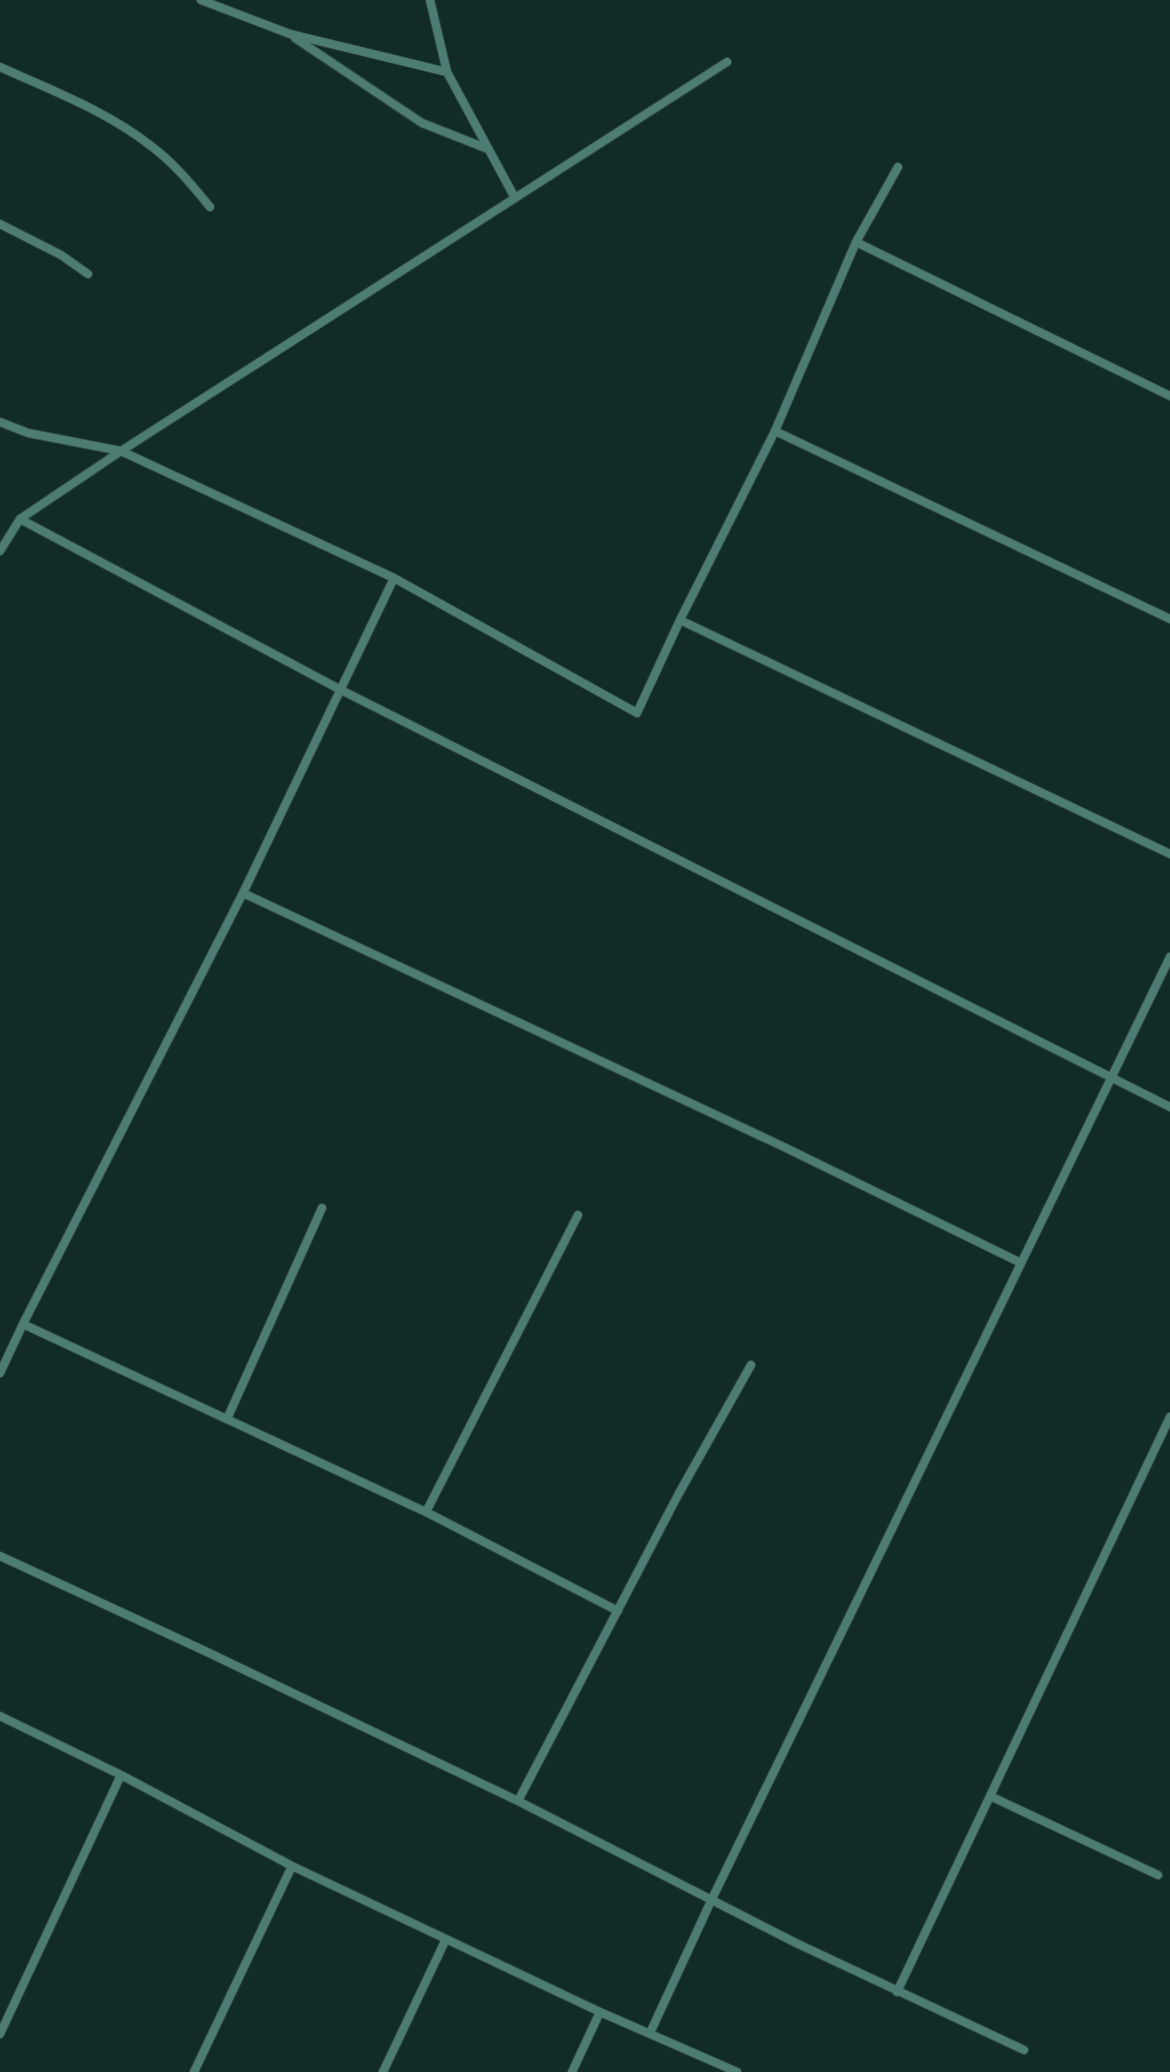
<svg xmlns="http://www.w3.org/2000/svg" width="1170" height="2072" font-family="Ubuntu,sans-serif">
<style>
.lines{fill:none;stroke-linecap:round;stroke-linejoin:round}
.street-casing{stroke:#2f4842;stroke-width:10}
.street{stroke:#4d7d72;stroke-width:8}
</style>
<rect width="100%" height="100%" fill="#112c26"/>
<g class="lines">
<defs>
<path id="street" d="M201,0l89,34 157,38
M430,0l17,72 68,126
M295,38l127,85 66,26
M0,67c51,23 107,44 151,79 23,17 41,39 59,61
M0,224l61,31 27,19
M856,242l314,154
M0,422l28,11 93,18 273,127 243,135 43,-93 95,-189 81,-189 42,-75
M775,431l395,188
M20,519l321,171 829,417
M0,551l20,-32 101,-68 606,-389
M680,620l490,234
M243,893l541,254 237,116
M23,1324l403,188 192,99
M0,1373l23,-49 220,-431 151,-315
M227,1419l95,-211
M426,1512l152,-297
M0,1556l205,95 313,150 278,142 228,107
M0,1716l121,59 171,91 308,146 137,60
M990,1796l168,79
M518,1801l160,-306 73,-130
M897,1992l273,-575
M650,2033l61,-132 459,-944
M0,2034l121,-259
M194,2072l98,-206
M383,2072l63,-133
M572,2072l28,-60"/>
</defs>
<use href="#street" class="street-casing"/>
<use href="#street" class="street"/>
</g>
</svg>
